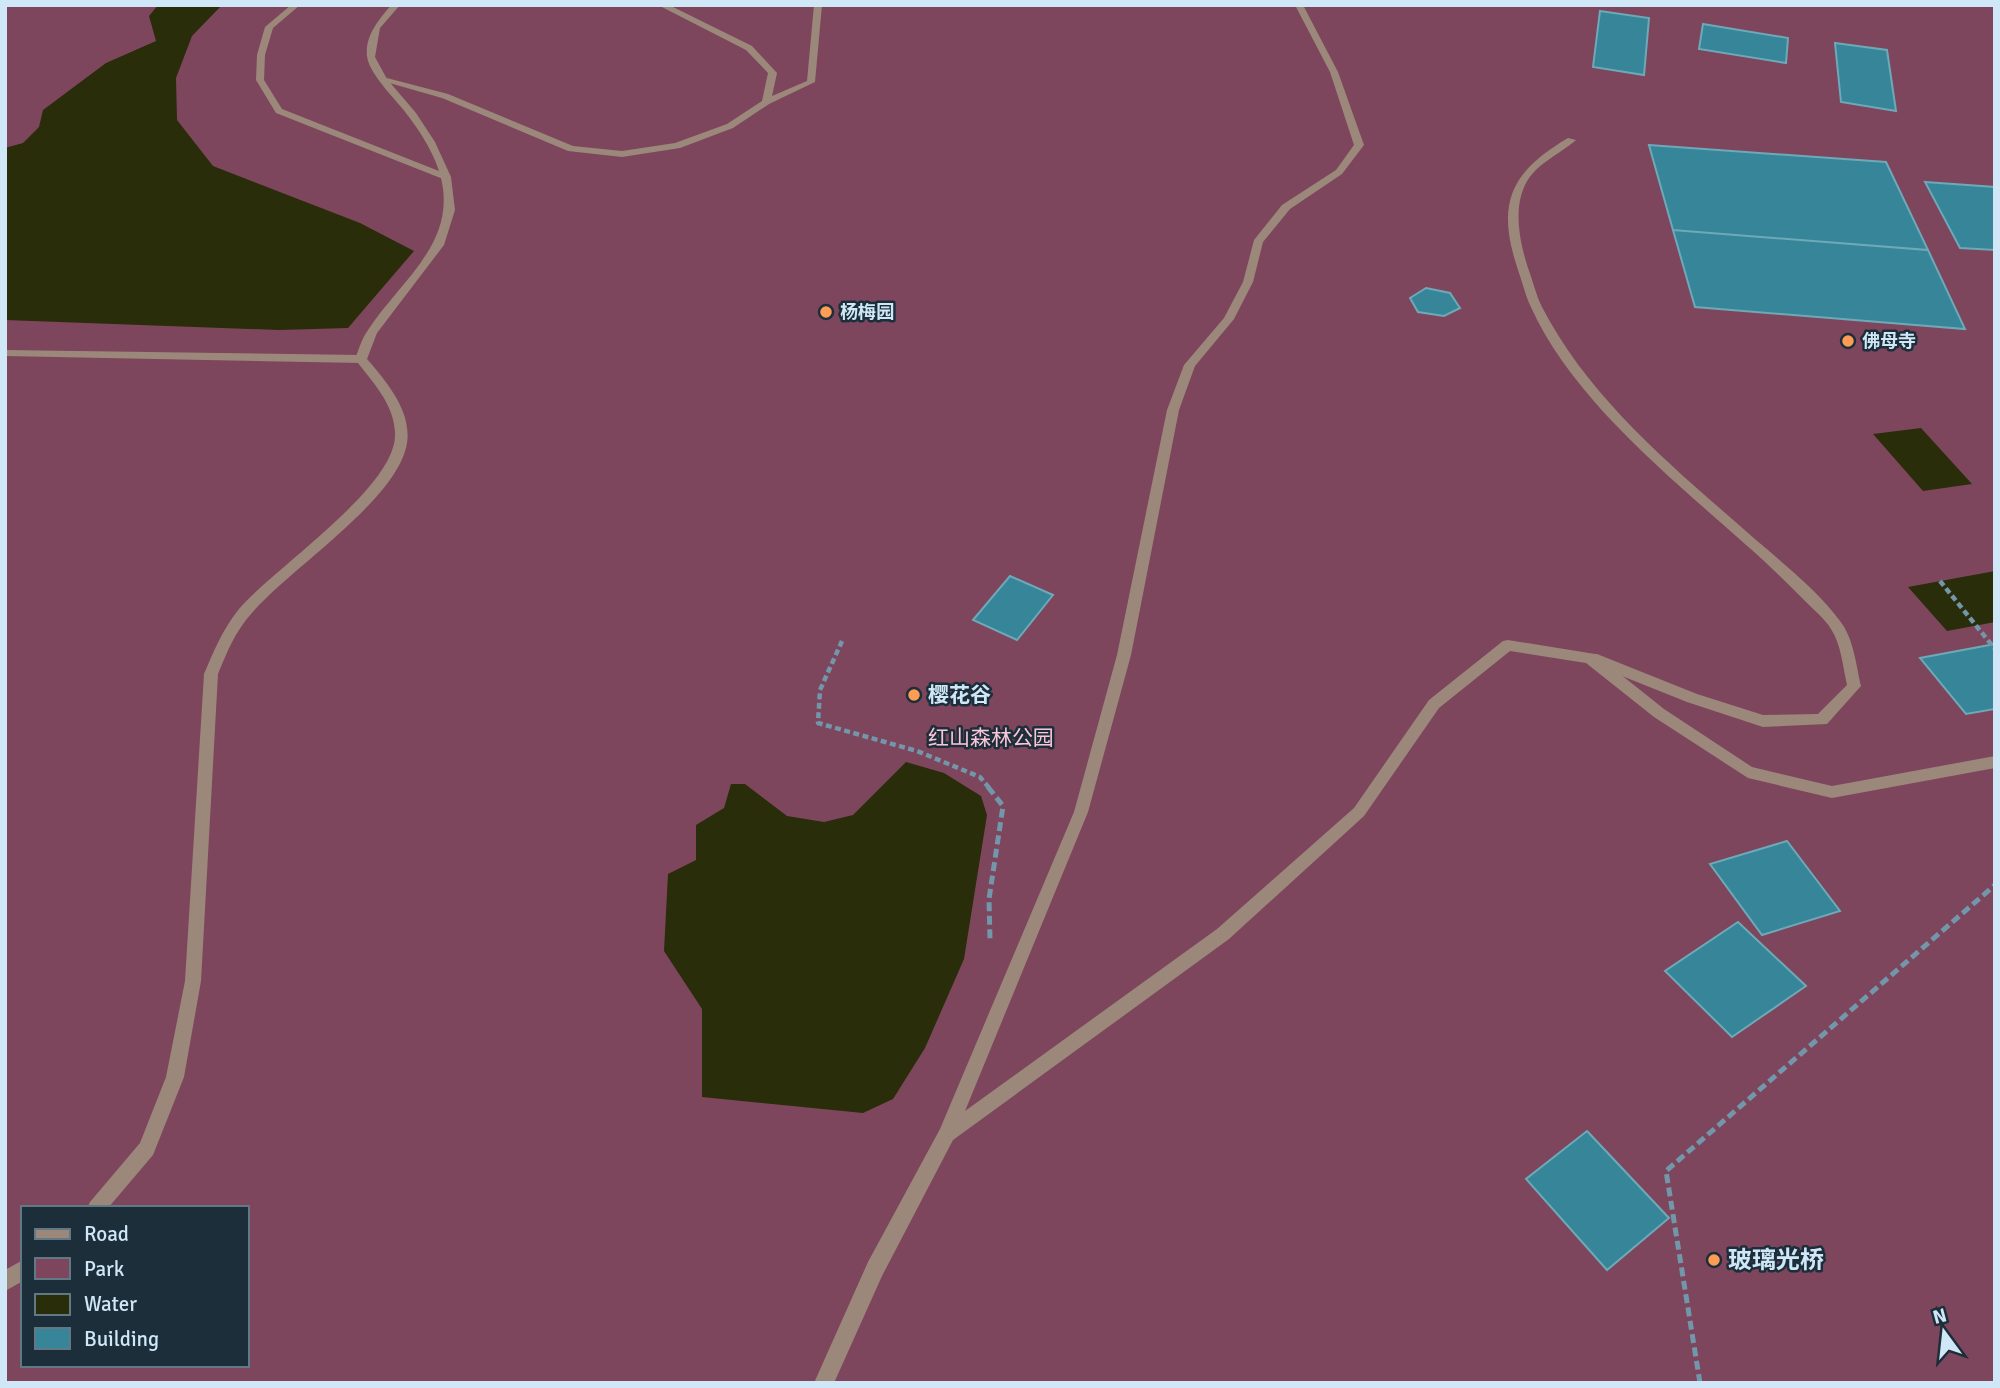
<svg xmlns="http://www.w3.org/2000/svg" width="2000" height="1388" font-family="Signika,'Noto Sans SC',sans-serif">
<style>
.green{fill:#7e465c;fill-rule:evenodd}
.water{fill:#292d0a}
.building{fill:#368598;stroke:#6da9b8;stroke-width:2}
.lines{fill:none;stroke-linecap:round;stroke-linejoin:round}
.path-far1{stroke:#7296aa;stroke-width:4.5;stroke-dasharray:6 3.5;stroke-linecap:butt}
.path{stroke:#7296aa;stroke-width:5;stroke-dasharray:9 4.5;stroke-linecap:butt}
.minor{fill:#9b887b;fill-rule:evenodd}
.tertiary{fill:#9b887b;fill-rule:evenodd}
.poi-dot{fill:#fd9d55;stroke:#1b2e3a;stroke-width:2.5}
.labels{text-anchor:middle;stroke-width:5;stroke-linejoin:round;paint-order:stroke}
.far-poi-label{font-size:18px;font-weight:bold;fill:#cfe7f6;stroke:#1b2e3a;text-anchor:start}
.poi-label{font-size:21px;font-weight:bold;fill:#cfe7f6;stroke:#1b2e3a;text-anchor:start}
.park-label{font-size:21px;fill:#fbc5d8;stroke:#1b2e3a}
.near-poi-label{font-size:24px;font-weight:bold;fill:#cfe7f6;stroke:#1b2e3a;text-anchor:start}
</style>
<rect width="100%" height="100%" fill="#1b4a63"/>
<path class="green" d="M5,5h1990v1378h-1990zM23,1208h224v157h-224z"/>
<path class="water" d="M158,5h64l-30,31 -16,42 1,42 36,46 147,57 54,28 -66,77 -69,2 -274,-10v-172l18,-5 16,-16 4,-17 63,-47 50,-22 -7,-25z
M1921,428l51,56 -49,7 -50,-57z
M1995,571v51l-48,9 -39,-44z
M906,762l38,11 37,23 6,19 -23,144 -39,89 -32,51 -30,14 -161,-16v-88l-38,-58 4,-77 28,-14v-35l28,-17 7,-24h14l42,32 37,6 29,-7z"/>
<path class="building" d="M1600,11l49,7 -5,57 -51,-8z
M1703,24l85,14 -2,25 -87,-14z
M1835,43l52,7 9,61 -55,-9z
M1649,145l237,17 42,88 -255,-20z
M1925,182l70,5v63l-35,-2z
M1673,230l255,20 37,79 -270,-22z
M1426,288l24,5 10,15 -16,8 -26,-4 -8,-14z
M1010,576l43,19 -36,45 -44,-20z
M1995,644v65l-29,5 -46,-56z
M1787,841l53,70 -78,24 -52,-71z
M1738,922l68,64 -74,51 -67,-66z
M1587,1131l82,87 -62,52 -81,-91z"/>
<g class="lines">
<path class="path-far1" d="M1940,581l55,68
M842,641l-22,49 -2,33 99,28 63,26 10,12"/>
<path class="path" d="M988,787l15,19 -14,93 1,40
M1700,1383l-34,-212 329,-286"/>
<path class="minor" d="M291,5h9l-27,23 -8,27 -1,25 18,29 167,66v4h-6l-167,-66 -20,-33 1,-25 8,-28z
M658,5h11l83,41 25,27 -5,23 35,-15 7,-76h8l-7,77 -46,22 -36,24 -53,20 -58,9 -54,-6 -126,-53 -63,-18 4,-3 65,17 125,52 49,5 53,-8 52,-19 35,-23 6,-28 -22,-23z
M1568,138l8,2c-17,15 -40,23 -51,45 -12,25 -5,58 3,83 5,13 8,27 14,39 49,95 136,164 214,233 27,23 64,53 84,81 14,18 16,44 21,65l-34,38 -64,3 -76,-25 -100,-40 -2,-4 2,-4h10l100,40 66,21 55,-1 29,-29c-4,-18 -6,-41 -16,-56 -6,-10 -17,-19 -25,-27 -20,-20 -40,-40 -61,-58 -75,-67 -174,-146 -215,-239 -5,-11 -8,-24 -12,-35 -22,-66 -9,-97 50,-132z
M5,350l356,5 6,4 -6,4 -356,-7z"/>
<path class="tertiary" d="M391,5h9l-20,23 -5,29 12,22 29,34 19,29 16,35 4,33 -11,35 -67,88 -10,26c19,22 45,52 40,84 -9,57 -117,125 -156,171 -16,18 -24,38 -33,60l-17,307 -17,96 -31,78 -45,53h-21l3,-6 50,-59 26,-66 19,-96 19,-307c10,-24 19,-45 35,-65 36,-42 159,-123 156,-176 -1,-30 -23,-51 -40,-74 4,-10 7,-21 13,-29 32,-49 89,-87 73,-152 -5,-21 -19,-44 -32,-61 -11,-16 -40,-42 -42,-61 -2,-21 12,-36 24,-51z
M1295,5h8l35,67 26,73 -22,29 -52,35 -27,33 -10,40 -19,37 -39,47 -16,44 -48,245 -43,157 -123,299 252,-182 137,-121 75,-108 74,-59 5,-1 87,14 69,55 88,58 80,19 163,-30v12l-163,30 -84,-20 -94,-61 -68,-54 -76,-12 -71,57 -75,108 -135,123 -276,201 -71,136 -48,107h-20l54,-121 72,-133 134,-317 43,-157 50,-245 17,-45 40,-47 19,-36 11,-42 28,-35 54,-35 18,-25 -24,-73z
M23,1260v21l-18,10v-21z"/>
</g>
<g class="poi-dot">
<circle cx="826" cy="312" r="7"/>
<circle cx="1848" cy="341" r="7"/>
<circle cx="914" cy="695" r="7"/>
<circle cx="1714" cy="1260" r="7"/>
</g>
<g class="labels">
<g class="far-poi-label">
<text x="840" y="318">杨梅园</text>
<text x="1862" y="347">佛母寺</text>
</g>
<g class="poi-label">
<text x="928" y="702">樱花谷</text>
</g>
<g class="park-label">
<text x="991" y="745">红山森林公园</text>
</g>
<g class="near-poi-label">
<text x="1728" y="1268">玻璃光桥</text>
</g>
</g>
<rect width="2000" height="1388" fill="none" stroke="#cfe7f6" stroke-width="14"/>
<rect x="21" y="1206" width="228" height="161" fill="#1b2e3a" stroke="#637885" stroke-width="2"/>
<rect x="35" y="1229" width="35" height="10" fill="#9b887b" stroke="#637885" stroke-width="2"/>
<text x="84" y="1241" font-size="21" fill="#cfe7f6">Road</text>
<rect x="35" y="1258" width="35" height="21" fill="#7e465c" stroke="#637885" stroke-width="2"/>
<text x="84" y="1276" font-size="21" fill="#cfe7f6">Park</text>
<rect x="35" y="1294" width="35" height="21" fill="#292d0a" stroke="#637885" stroke-width="2"/>
<text x="84" y="1311" font-size="21" fill="#cfe7f6">Water</text>
<rect x="35" y="1328" width="35" height="21" fill="#368598" stroke="#637885" stroke-width="2"/>
<text x="84" y="1346" font-size="21" fill="#cfe7f6">Building</text>
<g transform="translate(1944 1332) rotate(345)" stroke="#1b2e3a" stroke-width="5" paint-order="stroke">
<path d="M0-5L12 26L0 18L-12 26Z" fill="#cfe7f6"/>
<text y="-10" font-size="19" font-weight="bold" text-anchor="middle" fill="#cfe7f6">N</text>
</g>
</svg>
